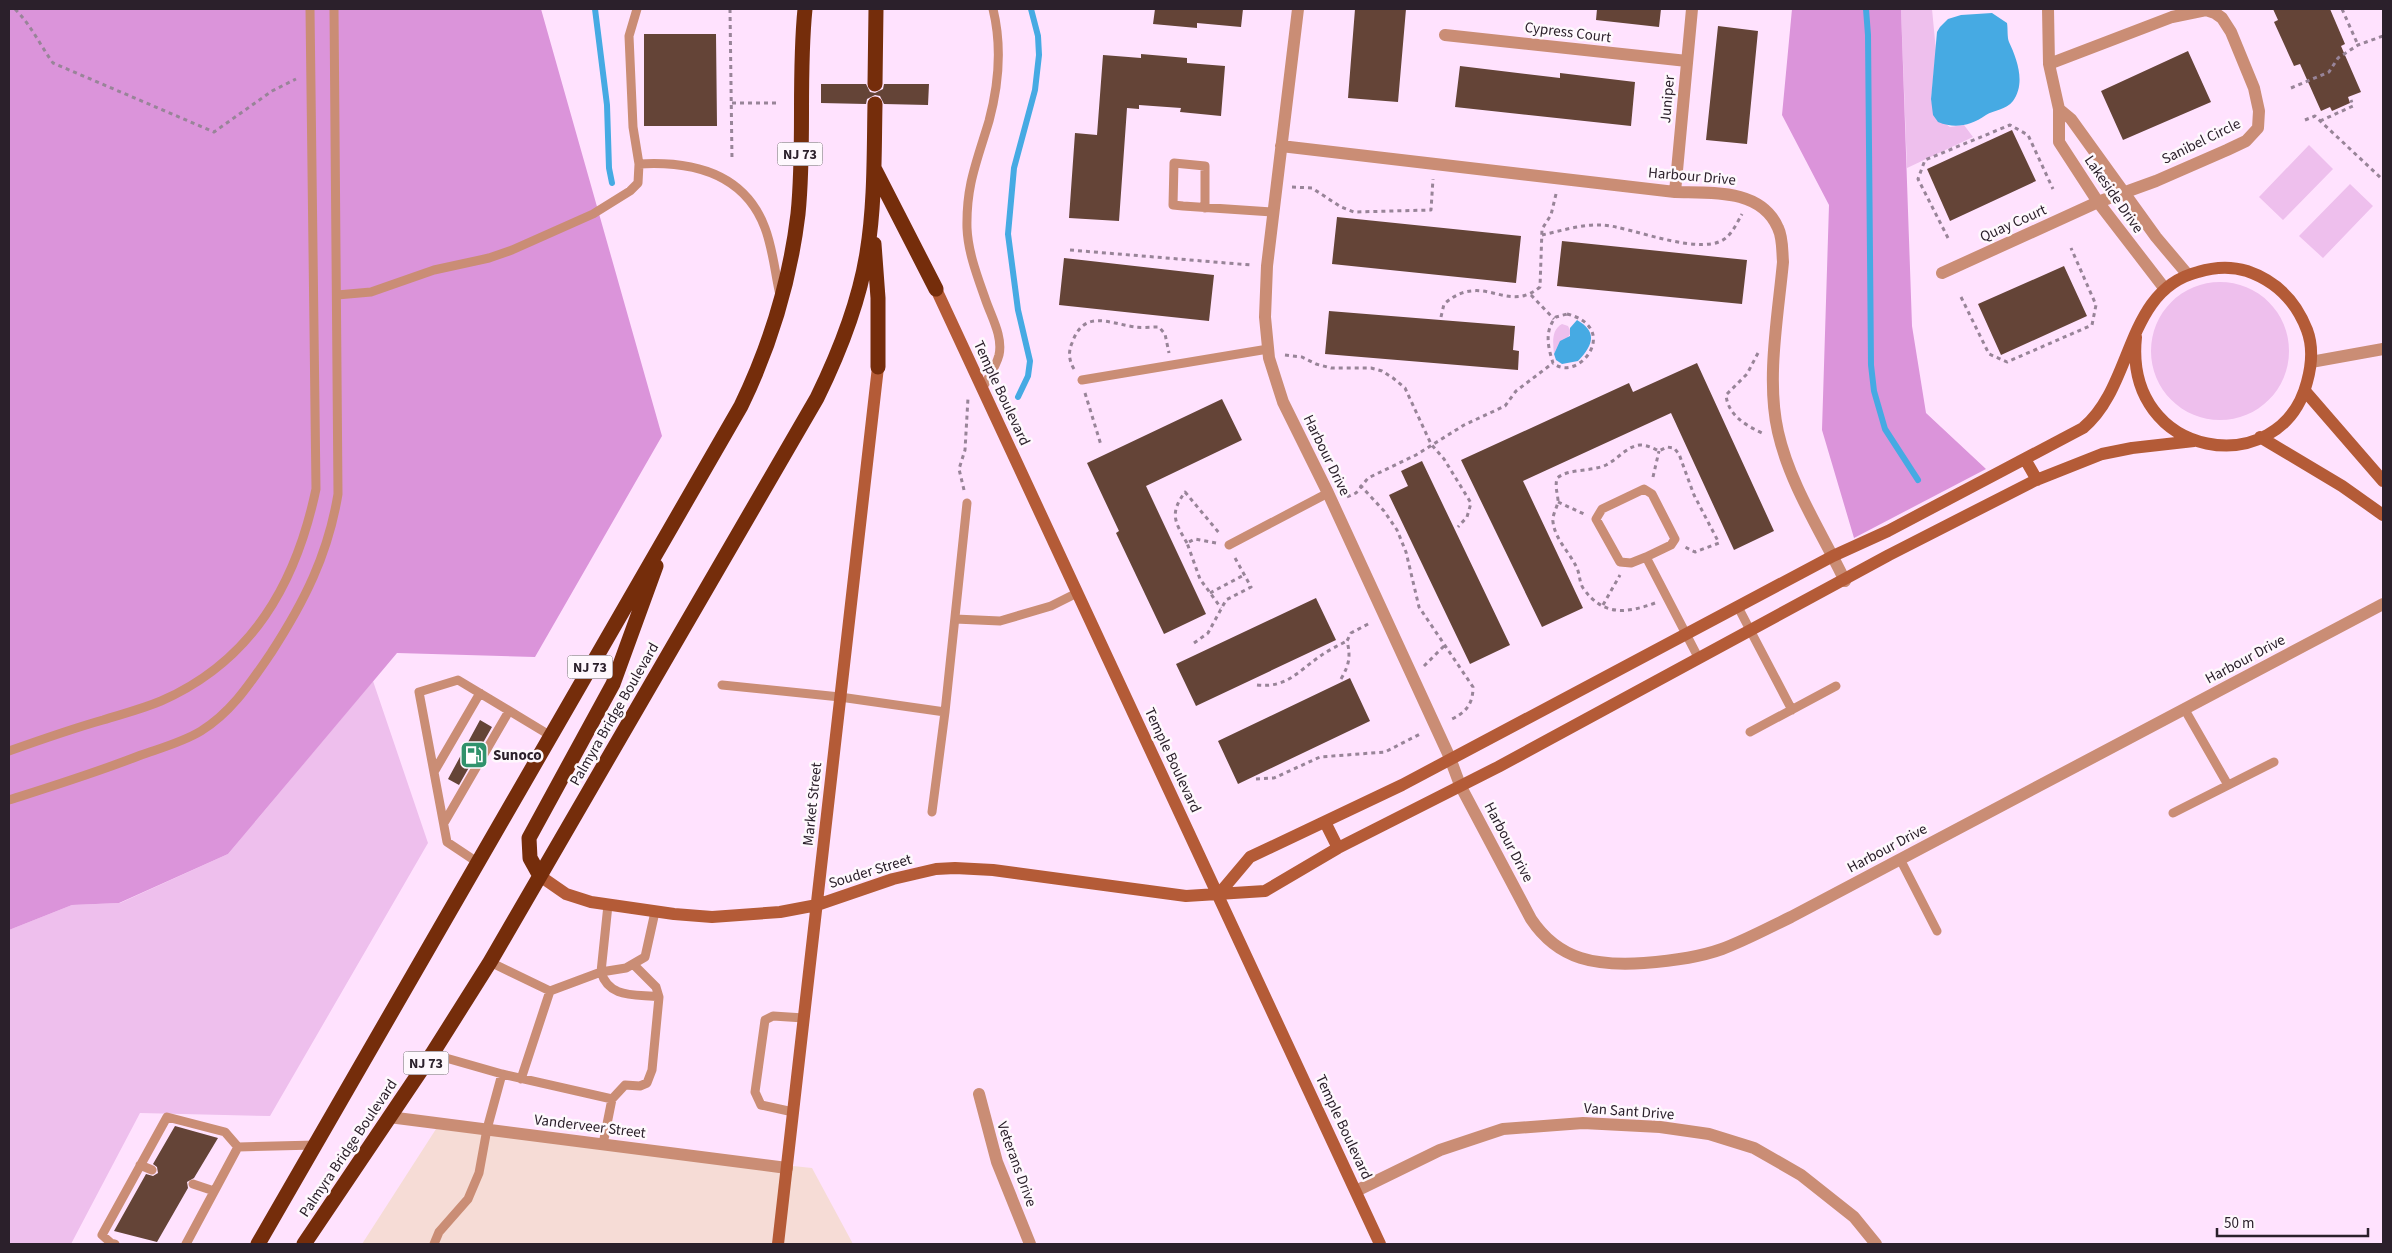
<svg xmlns="http://www.w3.org/2000/svg" width="2392" height="1253" font-family="'Source Sans 3',sans-serif">
<style>
.industrial{fill:#f6dcd6}
.green{fill:#eebfed}
.forest{fill:#db94da}
.water{fill:#46aae3}
.lines{fill:none;stroke-linecap:round;stroke-linejoin:round}
.stream{stroke:#46aae3;stroke-width:6}
.building{fill:#644437}
.path{stroke:#988498;stroke-width:3;stroke-dasharray:4 4;stroke-linecap:butt}
.lane{stroke:#ca8d75;stroke-width:9}
.street{stroke:#ca8d75;stroke-width:12}
.secondary{stroke:#b45b37;stroke-width:12}
.highway{stroke:#752d0b;stroke-width:15}
.labels{text-anchor:middle;stroke-width:5;stroke-linejoin:round;paint-order:stroke}
.shield{fill:#fef8fd;stroke:#6a616a;stroke-width:1}
.shield-label{font-size:14px;font-weight:bold;fill:#2b202b}
.street-label{font-size:15px;fill:#2b202b;stroke:#fef8fd}
.poi-label{font-size:15px;font-weight:bold;fill:#2b202b;stroke:#fef8fd;text-anchor:start}
</style>
<rect width="100%" height="100%" fill="#ffe2fe"/>
<path class="industrial" d="M436,1129l376,39 41,76h-491z"/>
<path class="green" d="M1901,9h31l4,42 -5,48 4,17 15,11 14,-2 9,12 -66,31z
M2309,145l24,24 -50,51 -24,-23z
M2350,184l23,22 -50,52 -24,-22z
M2151 351a69 69 0 1 1 138 0a69 69 0 1 1-138 0Z
M1562,324l6,2 3,6c-4,10 -12,9 -17,22 -1,-11 -3,-24 8,-30z
M373,681l55,162 -158,273 -130,-3 -69,131h-62v-314l63,-25 48,-2 108,-49z"/>
<path class="forest" d="M9,9h532l121,427 -127,221 -138,-4 -169,201 -109,49 -47,2 -63,25z
M1792,9h109l11,317 14,87 60,56 -132,69 -32,-108 7,-225 -47,-90z"/>
<path class="water" d="M1992,13l15,10c1,6 0,14 2,19 8,17 17,41 4,59 -7,9 -19,9 -27,14 -16,11 -31,14 -48,7l-5,-7 -2,-16 6,-67 3,-5 8,-8 13,-4z
M1577,320c21,12 16,25 1,41l-16,3 -6,-4 -2,-6 6,-13 10,-5v-8z"/>
<g class="lines">
<path class="stream" d="M595,9l12,96 2,63 3,15
M1866,9l2,26 3,330 3,26 11,38 33,51
M1018,397l10,-21 2,-15 -12,-51 -10,-76 6,-66 21,-78 4,-35 -1,-19 -7,-27"/>
</g>
<path class="building" d="M1155,9h88l-2,18 -44,-4v5l-44,-4z
M1355,9h51l-8,93 -50,-4z
M1597,9h64l-2,18 -63,-7z
M2273,9h57l15,35 -4,2 20,46 -13,5 2,6 -18,8 -2,-4 -9,4 -21,-47 -6,2 -20,-44 4,-2z
M1718,26l40,5 -11,113 -41,-4z
M644,34h72l1,92h-73z
M2188,51l23,51 -88,38 -22,-49z
M1141,54l46,4v5l38,3 -4,50 -41,-4 1,-4 -42,-3v4l-12,-1 -8,113 -50,-3 6,-85 22,2 6,-80 38,3z
M1460,66l100,12v-5l75,9 -4,44 -176,-19z
M821,84h45l4,8 5,1 8,-4 1,-5h45l-1,21 -44,-1 -4,-8 -5,-1 -8,4 -1,5 -45,-1z
M2012,130l24,51 -86,40 -23,-52z
M1337,217l184,19 -5,47 -184,-19z
M1562,241l185,19 -5,44 -185,-18z
M1064,258l150,17 -5,46 -150,-16z
M2064,266l23,50 -86,39 -23,-51z
M1329,311l186,15 -2,24 6,1 -1,19 -193,-16z
M1697,363l77,168 -40,19 -63,-137 -148,68 60,127 -41,19 -81,-167 168,-77 4,9z
M1222,399l20,41 -96,46 60,128 -42,20 -48,-101 3,-2 -32,-68z
M1422,461l88,184 -40,19 -81,-169 19,-9 -7,-15z
M1316,598l20,42 -140,66 -20,-42z
M1350,678l20,43 -132,63 -20,-43z
M480,720l12,7 -33,58 -11,-6z
M175,1126l43,12 -24,40 -7,4 1,6 -31,54 -43,-11 32,-57 7,2 5,-3 -1,-6 -4,-3z"/>
<g class="lines">
<path class="path" d="M15,9c16,16 25,36 38,54l161,69 58,-41 24,-12
M730,9l2,151
M2342,9l16,36
M2291,88l38,-16 9,-14 20,-13 25,-9
M732,103h45
M2305,120l10,-4 68,64
M2320,121l33,-15 -2,-6
M1292,187l20,1 29,19 13,5 77,-2 2,-31
M1542,235c18,-4 40,-11 60,-10 28,1 104,35 126,11 6,-6 10,-15 14,-22
M1948,238l-30,-59 7,-19 85,-35 18,10 25,54
M1070,250l181,15
M1531,295l23,24
M1961,297l28,57 18,8 85,-37 4,-20 -25,-57
M1567,314c55,14 11,70 -14,49 -5,-16 -9,-32 3,-46z
M1441,317l3,-13c39,-34 63,11 96,-17l2,-58 9,-14 5,-21
M1758,353l-11,21 -21,21c2,20 19,30 36,38
M1285,355l17,2 14,7 15,4h40l11,3 11,7 12,10 26,56 13,15 27,44 -4,14 -9,10
M1074,369c-5,-8 -6,-17 -2,-26 12,-34 36,-20 63,-16 7,1 16,0 24,0l6,7 4,19
M1085,393l16,52
M1653,477l6,-26
M1360,485l24,26 13,19 9,22 13,55 54,80c0,18 -8,26 -23,33
M964,490l-5,-21 6,-19 3,-52
M1347,497l9,-4 12,-15 48,-23 48,-30 41,-19 11,-15 37,-28
M1558,502l26,12
M1187,543c-12,-21 -18,-29 -2,-51l35,42
M1216,543l-21,-4 -8,4 13,36 21,29
M1210,593l34,-18
M1655,603c-27,10 -52,14 -72,-15 -4,-6 -3,-15 -7,-22 -7,-14 -21,-27 -23,-44 -1,-8 5,-15 5,-22 -1,-10 -3,-12 -1,-22 13,-10 34,-6 49,-13 12,-6 21,-19 34,-20 7,0 13,3 19,6l8,-4 7,1 5,6 15,41 25,48 -24,9 -10,-5
M1603,605l17,-30
M1194,643l14,-10 18,-33 25,-13 -16,-29
M1424,666l21,-21
M1341,679c8,-14 10,-22 6,-38l4,-8 19,-10
M1257,685c30,3 40,-13 62,-28 8,-6 18,-11 28,-16
M1256,779l18,-1 46,-21 65,-5 37,-19"/>
<path class="lane" d="M639,164c52,-3 105,8 126,64 8,21 10,45 15,67
M1205,208v-42l-31,-3 -1,42 10,1 90,6
M337,295l34,-3 63,-22 55,-12 23,-8 81,-36 37,-23 8,-8 1,-19 -6,-37 -4,-91 8,-27
M1082,380l186,-31
M982,389c6,-11 14,-22 17,-34 4,-18 -7,-37 -13,-54 -8,-23 -18,-48 -19,-73 -1,-43 10,-67 22,-107 10,-37 13,-75 4,-112
M1229,545l99,-52
M1646,557l-15,6 -11,-1 -24,-43 6,-10 42,-20 8,5 23,45 -4,6 -25,12 53,102
M1738,607l54,103
M955,619l45,2 51,-15 26,-13
M722,685l118,12 105,15 22,-209
M2185,710l43,75
M1750,732l86,-46
M9,751c31,-11 62,-22 94,-31 19,-6 39,-11 58,-19 91,-40 135,-117 155,-212l-6,-480
M434,772l46,-79
M9,800c44,-14 89,-28 132,-45 20,-7 42,-13 60,-24 31,-19 50,-49 70,-78 33,-51 57,-98 67,-159l-4,-485
M932,812l13,-100
M2173,813l101,-51
M444,823l65,-112
M1900,859l37,72
M477,862l-30,-20 -28,-150 39,-12 93,56
M608,905l-7,67c8,27 35,22 58,25
M490,962l60,29 51,-19 25,-4 19,-11 10,-45
M432,1054l70,20
M521,1079l29,-88
M612,1099l13,-14 15,1 7,-3 5,-13 7,-73 -3,-10 -23,-23
M793,1112l-32,-7 -6,-13 10,-72 8,-4 31,2
M140,1165l12,5
M193,1184l21,7
M115,1244l-4,-1 -9,-8 65,-118 58,15 13,15
M186,1244l52,-97 78,-2
M434,1244l5,-12 29,-33 11,-26 8,-44 15,-55 110,25 -9,45"/>
<path class="street" d="M1298,9l-31,257 -2,51 4,41 14,44 45,91 122,265 10,27 71,134c28,42 66,47 113,44 27,-2 53,-5 78,-14 24,-9 46,-21 69,-32l592,-313
M2048,9l1,55 10,45v33l39,60 67,87
M1445,35l242,26
M2059,109l12,10 85,118 32,38
M1281,146l394,46c35,1 86,-4 103,36 5,10 4,23 5,34 -5,54 -17,118 -5,170 12,53 44,101 67,149
M1675,192l17,-183
M1942,273l156,-71 58,-21 71,-31 19,-9 12,-13 1,-17 -5,-23 -23,-56 -9,-14 -7,-5 -9,-3 -34,7 -123,47
M2311,362l72,-13
M979,1094l18,68 33,82
M389,1117l398,51
M1356,1191l84,-41 63,-21 80,-6 77,4 49,7 45,14 47,27 53,42 22,27"/>
<path class="secondary" d="M936,289l444,955
M2305,391l78,90
M2260,437l82,49 41,29
M2025,459l12,21
M1325,822l13,26
M540,876l26,18 25,8 83,12 38,3 68,-5 37,-7 76,-26 43,-10 19,-1 38,2 193,26 79,-5 73,-43 160,-81 391,-212 145,-74 68,-27 30,-6 62,-7
M1218,895l32,-38 152,-72 431,-229 55,-25 195,-103c51,-42 42,-138 115,-156 16,-5 33,-6 49,-1 29,10 49,30 60,59 6,16 5,34 0,52 -26,101 -184,78 -171,-45
M778,1244l100,-877"/>
<path class="highway" d="M875,84l1,-75
M874,168l62,121
M874,244l4,54v69
M540,876l-10,-18 -1,-20 84,-154 43,-118
M258,1244l483,-838c29,-60 49,-126 57,-192 7,-68 0,-137 7,-205
M304,1244l128,-190 58,-92 327,-564c22,-45 42,-95 50,-145 8,-49 7,-99 8,-149"/>
</g>
<defs>
<symbol id="fuel-square" viewBox="-11 -11 22 22"><rect x="-9" y="-9" width="18" height="18" rx="4" fill="#31926c" stroke="#fef8fd"/><path d="M-5.5-6h7V0h2V4h1.3V-2.5L3-4.5l.8-.8L6-3V5H2.5V1h-1V6h-7ZM-4.2-4.7v3.2H.2V-4.7Z" fill="#fff"/></symbol>
</defs>
<g fill-rule="evenodd">
<use href="#fuel-square" x="458" y="739" width="32" height="32"/>
</g>
<g class="labels">
<g class="shield">
<rect x="777.5" y="142.5" width="45" height="23" rx="4"/>
<rect x="567.5" y="655.5" width="45" height="23" rx="4"/>
<rect x="403.5" y="1051.5" width="45" height="23" rx="4"/>
</g>
<g class="shield-label">
<text x="800" y="159">NJ 73</text>
<text x="590" y="672">NJ 73</text>
<text x="426" y="1068">NJ 73</text>
</g>
<g class="street-label">
<text transform="translate(1568 32) rotate(7)" y="5">Cypress Court</text>
<text transform="translate(1667 99) rotate(-85)" y="5">Juniper</text>
<text transform="translate(2201 141) rotate(-26)" y="5">Sanibel Circle</text>
<text transform="translate(1692 176) rotate(5)" y="5">Harbour Drive</text>
<text transform="translate(2114 194) rotate(55)" y="5">Lakeside Drive</text>
<text transform="translate(2013 223) rotate(-24)" y="5">Quay Court</text>
<text transform="translate(1002 393) rotate(65)" y="5">Temple Boulevard</text>
<text transform="translate(1327 455) rotate(64)" y="5">Harbour Drive</text>
<text transform="translate(2245 659) rotate(-28)" y="5">Harbour Drive</text>
<text transform="translate(614 714) rotate(-60)" y="5">Palmyra Bridge Boulevard</text>
<text transform="translate(1173 760) rotate(65)" y="5">Temple Boulevard</text>
<text transform="translate(812 804) rotate(-84)" y="5">Market Street</text>
<text transform="translate(1509 842) rotate(62)" y="5">Harbour Drive</text>
<text transform="translate(1887 848) rotate(-28)" y="5">Harbour Drive</text>
<text transform="translate(870 871) rotate(-17)" y="5">Souder Street</text>
<text transform="translate(1629 1111) rotate(4)" y="5">Van Sant Drive</text>
<text transform="translate(590 1126) rotate(7)" y="5">Vanderveer Street</text>
<text transform="translate(1344 1127) rotate(65)" y="5">Temple Boulevard</text>
<text transform="translate(348 1148) rotate(-56)" y="5">Palmyra Bridge Boulevard</text>
<text transform="translate(1017 1164) rotate(70)" y="5">Veterans Drive</text>
</g>
<g class="poi-label">
<text x="493" y="760">Sunoco</text>
</g>
</g>
<rect width="2392" height="1253" fill="none" stroke="#2b202b" stroke-width="20"/>
<path d="M2217 1228v8h151v-8" fill="none" stroke="#2b202b" stroke-width="2.5"/>
<text x="2224" y="1228" font-size="15" fill="#2b202b" stroke="#fef8fd" stroke-width="4" paint-order="stroke">50 m</text>
</svg>
